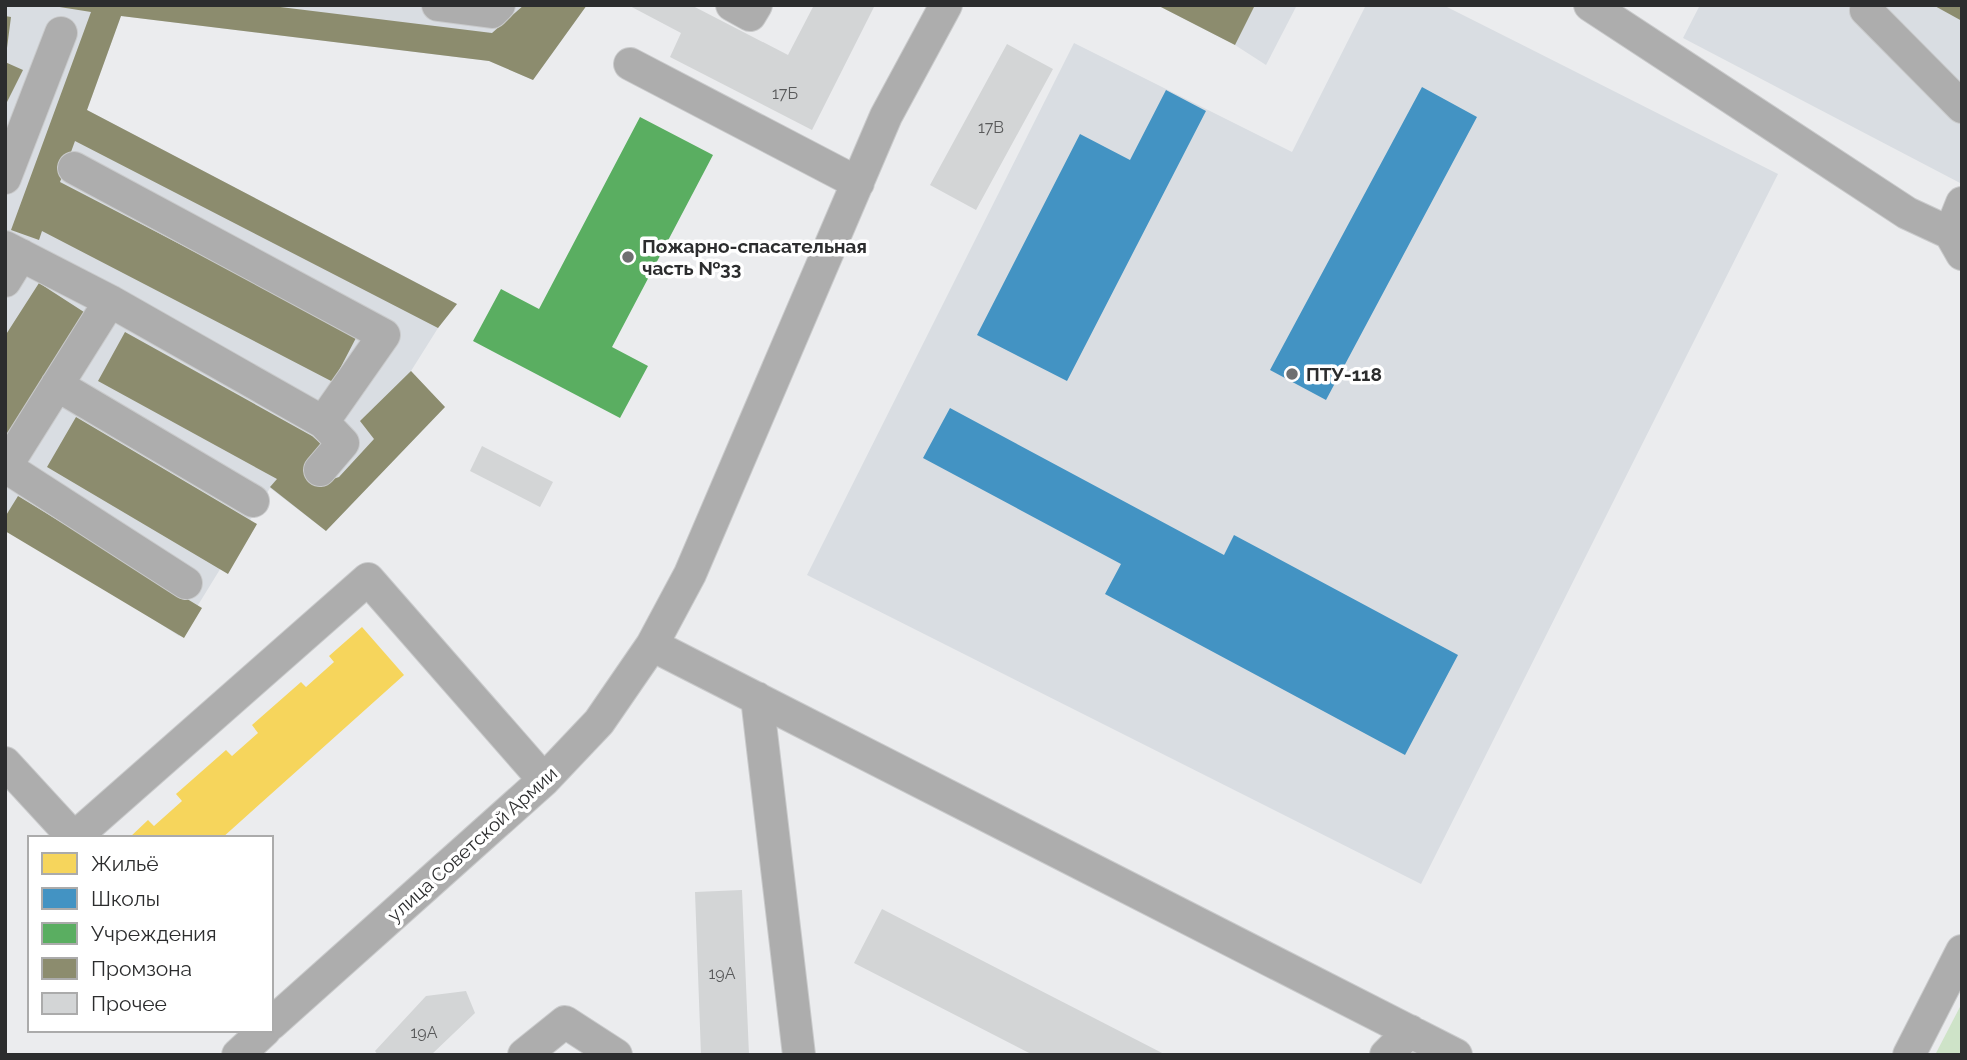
<svg xmlns="http://www.w3.org/2000/svg" width="1967" height="1060" font-family="Raleway,sans-serif">
<style>
.built{fill:#d9dde2}
.green{fill:#cee3c8}
.homes{fill:#f6d55c}
.schools{fill:#4393c3}
.public{fill:#5aae61}
.industry{fill:#8c8c6e}
.building{fill:#d3d5d6}
.lines{fill:none;stroke-linecap:round;stroke-linejoin:round}
.minor-casing{stroke:#c9cacb;stroke-width:34}
.minor{stroke:#adadad;stroke-width:32}
.poi-dot{fill:#6f7071;stroke:#fff;stroke-width:2.5}
.labels{text-anchor:middle;stroke-width:7;stroke-linejoin:round;paint-order:stroke}
.number-label{font-size:16px;fill:#58595a}
.poi-label{font-size:19px;font-weight:bold;fill:#2c2d2e;stroke:#fff;text-anchor:start}
.street-label{font-size:19px;fill:#2c2d2e;stroke:#fff}
</style>
<rect width="100%" height="100%" fill="#ebecee"/>
<path class="built" d="M5,5h582l-54,75 -44,-19 -368,-45 -34,94 370,194 -19,24 -27,43 34,36 -119,124 -56,-43 -91,148 -174,-112z
M1157,5h140l-31,60 -31,-20z
M1366,5h77l335,169 -357,710 -614,-309 267,-532 218,109z
M1700,5h262v179l-279,-146z"/>
<path class="green" d="M1962,1003v52h-27z"/>
<path class="homes" d="M362,627l42,48 -182,163h-93l19,-18 6,6 28,-25 -6,-7 50,-44 6,6 26,-23 -6,-8 49,-43 5,5 28,-25 -5,-6z"/>
<path class="schools" d="M1422,87l55,30 -151,283 -56,-30z
M1166,90l40,21 -139,270 -90,-46 103,-201 50,26z
M950,408l274,147 10,-20 224,120 -53,100 -300,-161 16,-30 -198,-106z"/>
<path class="public" d="M640,117l73,38 -101,192 36,19 -28,52 -147,-77 28,-52 38,20z"/>
<path class="industry" d="M47,5h217l228,28 32,-28h63l-54,75 -44,-19 -368,-45 -34,94 370,194 -19,24 -363,-187 -15,41 297,154 -24,46 -291,-151 -3,9 -28,-10 80,-218z
M1157,5h98l-20,40z
M1933,5h29v16z
M5,16l6,1 -4,31h-2z
M5,62l18,8 -18,36z
M39,283l48,31 -82,126v-104z
M125,332l187,104 15,13 -3,33 15,-5 35,-38 -14,-18 51,-50 34,36 -119,124 -56,-44 7,-8 -179,-98z
M76,417l181,107 -29,50 -181,-107z
M18,496l184,112 -18,30 -179,-107v-14z"/>
<path class="building" d="M628,5h63l97,50 26,-50h61l-63,125 -142,-73 11,-24z
M1007,44l46,25 -77,141 -46,-25z
M482,446l71,36 -13,25 -70,-36z
M742,890l7,165h-48l-6,-163z
M882,909l284,146h-133l-179,-92z
M466,991l9,22 -44,42h-53l-3,-4 51,-55z"/>
<g class="lines">
<defs>
<path id="minor" d="M438,5l54,7 7,-7
M732,5l18,10 6,-10
M1590,5l317,208 43,20 12,21
M1867,5l-1,5 96,97
M630,64l228,119
M74,168l310,167 -61,87
M5,178l56,-145
M1950,233l12,-30
M5,247l105,54 213,121 20,21 -23,27
M5,281l16,-26
M57,385l196,116
M6,467l180,116
M5,468l105,-167
M652,645l804,410
M757,698l42,357
M5,763l69,75
M74,838l294,-259 176,201
M271,1024l273,-244 55,-58 53,-77 38,-71 196,-458 60,-111
M238,1055l27,-25
M524,1055l41,-33 51,33
M1386,1055l24,-24
M1909,1055l53,-104"/>
</defs>
<use href="#minor" class="minor-casing"/>
<use href="#minor" class="minor"/>
</g>
<g class="poi-dot">
<circle cx="628" cy="257" r="7"/>
<circle cx="1292" cy="374" r="7"/>
</g>
<g class="labels">
<g class="number-label">
<text x="785" y="99">17Б</text>
<text x="991" y="133">17В</text>
<text x="722" y="979">19А</text>
<text x="424" y="1038">19А</text>
</g>
<g class="poi-label">
<text x="642" y="253">Пожарно-спасательная<tspan x="642" dy="22">часть №33</tspan></text>
<text x="1306" y="381">ПТУ-118</text>
</g>
<g class="street-label">
<text transform="translate(472 844) rotate(-42)" y="7">улица Советской Армии</text>
</g>
</g>
<rect width="1967" height="1060" fill="none" stroke="#2c2d2e" stroke-width="14"/>
<rect x="28" y="836" width="245" height="196" fill="#ffffff" stroke="#ababab" stroke-width="2"/>
<rect x="42" y="853" width="35" height="21" fill="#f6d55c" stroke="#ababab" stroke-width="2"/>
<text x="91" y="871" font-size="21" fill="#2c2d2e">Жильё</text>
<rect x="42" y="888" width="35" height="21" fill="#4393c3" stroke="#ababab" stroke-width="2"/>
<text x="91" y="906" font-size="21" fill="#2c2d2e">Школы</text>
<rect x="42" y="923" width="35" height="21" fill="#5aae61" stroke="#ababab" stroke-width="2"/>
<text x="91" y="941" font-size="21" fill="#2c2d2e">Учреждения</text>
<rect x="42" y="958" width="35" height="21" fill="#8c8c6e" stroke="#ababab" stroke-width="2"/>
<text x="91" y="976" font-size="21" fill="#2c2d2e">Промзона</text>
<rect x="42" y="993" width="35" height="21" fill="#d3d5d6" stroke="#ababab" stroke-width="2"/>
<text x="91" y="1011" font-size="21" fill="#2c2d2e">Прочее</text>
</svg>
